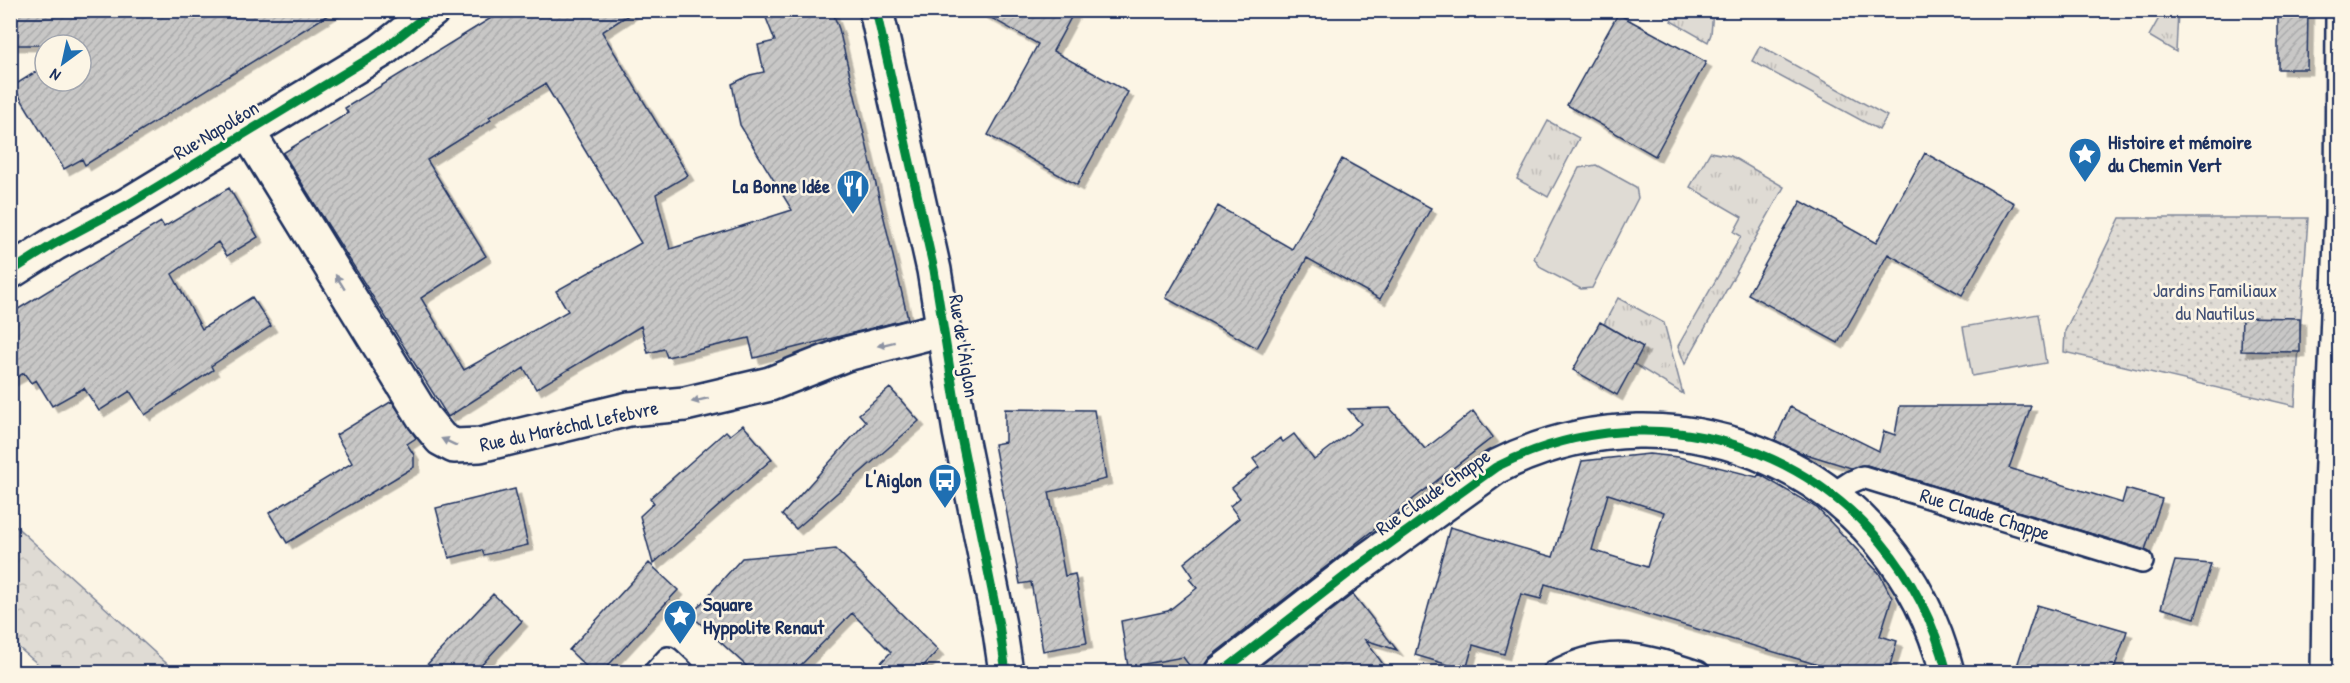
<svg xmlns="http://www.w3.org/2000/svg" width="2350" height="683" font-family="'Patrick Hand',sans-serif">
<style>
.grass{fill:url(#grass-tufts);stroke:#7d8599;stroke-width:1.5}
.forest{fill:url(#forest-crowns);stroke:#7d8599;stroke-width:1.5}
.park{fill:url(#park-dots);stroke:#7d8599;stroke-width:1.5}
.pitch{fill:#dfdbd4;stroke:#7d8599;stroke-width:1.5}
.building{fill:url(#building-hatch);stroke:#1b2f5e;stroke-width:1.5;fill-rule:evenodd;filter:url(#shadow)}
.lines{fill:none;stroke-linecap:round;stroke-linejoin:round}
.lane-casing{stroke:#1b2f5e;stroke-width:26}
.street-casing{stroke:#1b2f5e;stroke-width:38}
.secondary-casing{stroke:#1b2f5e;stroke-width:38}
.lane{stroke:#fcf5e5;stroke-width:21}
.street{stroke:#fcf5e5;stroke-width:33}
.secondary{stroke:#fcf5e5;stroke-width:33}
.cycleway-casing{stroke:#fcf5e5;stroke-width:13}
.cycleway{stroke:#00873e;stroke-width:9}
.oneway{fill:#8c92a2}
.labels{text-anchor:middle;stroke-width:5;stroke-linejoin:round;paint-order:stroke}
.street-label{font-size:20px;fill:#1b2f5e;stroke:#fcf5e5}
.poi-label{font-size:20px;font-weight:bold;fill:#1b2f5e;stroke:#fcf5e5;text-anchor:start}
.park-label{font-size:20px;fill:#425176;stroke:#fcf5e5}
</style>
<defs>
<pattern id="grass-tufts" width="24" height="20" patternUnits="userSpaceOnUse" patternTransform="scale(1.5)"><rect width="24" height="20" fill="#dfdbd4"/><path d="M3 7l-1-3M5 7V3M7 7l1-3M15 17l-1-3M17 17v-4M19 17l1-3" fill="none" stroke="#bfbcb8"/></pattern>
<pattern id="forest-crowns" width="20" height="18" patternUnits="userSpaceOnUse" patternTransform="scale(1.5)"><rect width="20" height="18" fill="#dfdbd4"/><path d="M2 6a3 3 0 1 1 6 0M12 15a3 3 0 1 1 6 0" fill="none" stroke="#bfbcb8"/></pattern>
<pattern id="park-dots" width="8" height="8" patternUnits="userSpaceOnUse" patternTransform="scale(1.5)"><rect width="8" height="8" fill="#dfdbd4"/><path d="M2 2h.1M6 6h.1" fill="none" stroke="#bfbcb8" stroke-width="1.8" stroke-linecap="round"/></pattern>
<pattern id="building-hatch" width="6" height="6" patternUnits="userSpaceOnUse" patternTransform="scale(1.5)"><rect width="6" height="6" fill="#c8c7c6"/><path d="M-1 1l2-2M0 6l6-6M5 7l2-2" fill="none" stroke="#ababac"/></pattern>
<filter id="shadow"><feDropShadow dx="5.5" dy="5.5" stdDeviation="0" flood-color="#0004"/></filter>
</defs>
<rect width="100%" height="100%" fill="#fcf5e5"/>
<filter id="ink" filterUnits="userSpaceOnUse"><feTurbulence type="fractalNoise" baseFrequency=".0167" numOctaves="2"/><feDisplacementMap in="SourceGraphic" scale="12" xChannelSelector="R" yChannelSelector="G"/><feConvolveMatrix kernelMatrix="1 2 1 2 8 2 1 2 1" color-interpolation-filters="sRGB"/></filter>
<g filter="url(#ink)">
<path class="grass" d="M1677,10l36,1 -2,23 -3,8 -37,-21z
M2163,11h15l-2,41 -27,-16z
M1760,46l127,70 -8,14 -127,-69z
M1548,121l31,17 -31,59 -31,-18z
M1710,152l21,4 53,31 -99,177 -7,-18 63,-110 -7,-4 8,-15 -52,-30z
M1618,298l46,25 19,71 -49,-30 9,-17 -39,-23z"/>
<path class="forest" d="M10,522h1l165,150h-129l-36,-31z"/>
<path class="park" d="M2120,218h188l-13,188 -231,-54 1,-21z"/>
<path class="pitch" d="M1596,165l40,22 2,11 -46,90 -11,1 -40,-21 -7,-10 45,-90z
M2038,314l8,49 -74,13 -9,-49z"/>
<path class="building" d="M10,10h326l-251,155 -3,-6 -18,10 -51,-83 32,-20v15h36v-36h-71z
M504,10h132l-34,22 86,143 -32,19 14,55 122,-39 -52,-85 -8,-41 18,-9 14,-3 -6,-27 17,-4 -12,-31h69l7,19 69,290 -154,39 -5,-20 -82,19 -3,-8 -16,4 -7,-27 -105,63 -12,-21 -76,49 -165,-264 65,-40 -3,-5zM545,84l96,159 -85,48 12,20 -104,59 -43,-72 65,-42 -59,-96 64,-40 -2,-3z
M977,10h98l-22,41 75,41 -51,93 -89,-50 50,-91z
M2278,10h30l-1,59h-29z
M1618,14l88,48 -51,94 -88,-51z
M1925,153l89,50 -52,92 -74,-41 -50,89 -90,-49 53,-93 75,42z
M1342,159l89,49 -51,91 -73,-41 -50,90 -91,-50 52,-92 74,43z
M229,188l29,49 -31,19 -9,-14 -46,32 30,55 50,-32 19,29 -60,40 2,4 -68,45 -15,-24 -31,20 -15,-23 -32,18 -16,-26 -5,3 -7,-10 -14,8v-67l151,-92 3,5z
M2242,317l58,1v34l-59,-1z
M1600,322l43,25 -26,48 -44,-25z
M890,388l29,33 -123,108 -14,-14 84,-93 -7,-8z
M392,401l24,37 -9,6 7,11v12l-127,76 -18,-30 83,-50 -16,-28z
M1900,406h131l-22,62 113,35 4,-14 36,10 -17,51 -278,-85 -16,3 -58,-18 -18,-10 15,-33 89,44 5,-20 11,4z
M1390,408l35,41 48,-38 20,26 -283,220 -5,7 -1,8h-10l-11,-15 -55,10 -7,-46 47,-10 29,-23 -8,-9 4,-3 -9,-13 55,-45 -9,-12 10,-8 -8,-10 27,-21 -6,-8 27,-21 3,4 11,-8 20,26 47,-36 -13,-15z
M1005,409l89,1 12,69 -57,13 16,84 10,-2 12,69 -44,8 -12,-69 -11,2 -26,-140 11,-2z
M743,425l29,34 -119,105 -13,-48 14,-13 -4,-5 76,-67 4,4z
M1649,454l29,3 79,20 2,-3 58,34 62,65 13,25 -12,38 17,5 -9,31h-46l-297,-88 -4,15 -20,-5 -17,60 -31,-9 -7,25 -51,-15 35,-128 103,30 29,-96zM1608,494l56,18 -17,55 -55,-17z
M515,489l13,56 -44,10 -2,-5 -33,8 -13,-50z
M836,549l102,101 -20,22h-46l19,-20 -39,-39 -58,59h-41l-62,-57 51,-57z
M2175,561l36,3 -16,54 -34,-10z
M649,563l29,27 -76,82h-10l-23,-22z
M493,594l29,27 -47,51h-55z
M1353,594l44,56 -32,-10 24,32h-137z
M2037,605l90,26 -14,41h-98z"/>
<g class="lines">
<defs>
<path id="lane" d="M1831,495l20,-13 12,-5 279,85
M655,672l13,-14 15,14
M1554,672c53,-29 89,-18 144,0
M2322,672l2,-159 12,-298 1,-205"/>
<path id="street" d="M248,132l176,286 17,21 13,7 26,-1 149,-36 56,-5 85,-20 76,-30 97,-25
M10,272l44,-28 73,-39 254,-154 52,-41
M1222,672l127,-99 147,-106c186,-94 399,4 451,205"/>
<path id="secondary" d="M876,10l58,260 26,162 39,193 7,47"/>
</defs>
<use href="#lane" class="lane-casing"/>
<use href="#street" class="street-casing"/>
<use href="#secondary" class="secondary-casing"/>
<use href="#lane" class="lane"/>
<use href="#street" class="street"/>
<use href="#secondary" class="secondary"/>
<defs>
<path id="cycleway" d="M876,10l58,260 26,162 39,193 7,47
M10,272l44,-28 73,-39 254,-154 52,-41
M1222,672l127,-99 147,-106c186,-94 399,4 451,205"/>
</defs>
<use href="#cycleway" class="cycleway-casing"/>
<use href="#cycleway" class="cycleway"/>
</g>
<defs><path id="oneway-solid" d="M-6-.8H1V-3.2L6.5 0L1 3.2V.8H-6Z" transform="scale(1.5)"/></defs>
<g class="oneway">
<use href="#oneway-solid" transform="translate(340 282) rotate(-122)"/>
<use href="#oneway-solid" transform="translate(886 344) rotate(166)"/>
<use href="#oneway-solid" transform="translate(700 400) rotate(167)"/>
<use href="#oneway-solid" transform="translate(449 442) rotate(-155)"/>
</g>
</g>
<defs>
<symbol id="sight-pin" viewBox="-11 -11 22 30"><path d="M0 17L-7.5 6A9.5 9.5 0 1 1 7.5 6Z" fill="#1f6fb2" stroke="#fcf5e5"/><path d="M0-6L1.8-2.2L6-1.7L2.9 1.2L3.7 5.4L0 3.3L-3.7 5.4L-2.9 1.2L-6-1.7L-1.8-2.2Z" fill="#fff"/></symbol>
<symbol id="restaurant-pin" viewBox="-11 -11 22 30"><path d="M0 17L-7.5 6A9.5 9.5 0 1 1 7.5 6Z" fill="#1f6fb2" stroke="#fcf5e5"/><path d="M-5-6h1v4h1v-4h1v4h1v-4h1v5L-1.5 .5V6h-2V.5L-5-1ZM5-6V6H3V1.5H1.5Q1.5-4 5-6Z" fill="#fff"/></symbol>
<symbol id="bus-pin" viewBox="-11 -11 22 30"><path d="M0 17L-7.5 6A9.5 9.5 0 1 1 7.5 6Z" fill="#1f6fb2" stroke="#fcf5e5"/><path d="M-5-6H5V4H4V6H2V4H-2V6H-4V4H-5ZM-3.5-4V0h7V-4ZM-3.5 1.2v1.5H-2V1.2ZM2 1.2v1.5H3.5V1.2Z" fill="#fff"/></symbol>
</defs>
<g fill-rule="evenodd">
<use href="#sight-pin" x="2066" y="135" width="38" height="52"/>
<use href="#restaurant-pin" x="834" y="167" width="38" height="52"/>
<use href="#bus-pin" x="926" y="461" width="38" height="52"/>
<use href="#sight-pin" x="661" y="597" width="38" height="52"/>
</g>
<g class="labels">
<g class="street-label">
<text transform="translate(216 130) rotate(-31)" y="7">Rue Napoléon</text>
<text transform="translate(964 346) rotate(81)" y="7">Rue de l'Aiglon</text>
<text transform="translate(569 426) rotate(-12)" y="7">Rue du Maréchal Lefebvre</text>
<text transform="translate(1433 492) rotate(-35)" y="7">Rue Claude Chappe</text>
<text transform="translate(1985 514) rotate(17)" y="7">Rue Claude Chappe</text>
</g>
<g class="poi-label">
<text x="2108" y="149">Histoire et mémoire<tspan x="2108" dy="23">du Chemin Vert</tspan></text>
<text x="830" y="193" text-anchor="end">La Bonne Idée</text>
<text x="922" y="487" text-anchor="end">L'Aiglon</text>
<text x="703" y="611">Square<tspan x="703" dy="23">Hyppolite Renaut</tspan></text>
</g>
<g class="park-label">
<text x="2215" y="297">Jardins Familiaux<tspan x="2215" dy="23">du Nautilus</tspan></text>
</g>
</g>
<rect width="2350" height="683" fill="none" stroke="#fcf5e5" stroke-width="36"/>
<rect x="18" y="18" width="2314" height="647" fill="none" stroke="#1b2f5e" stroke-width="2" filter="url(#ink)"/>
<g transform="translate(63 63) rotate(213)"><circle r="28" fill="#fcf5e5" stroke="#a2a6af" stroke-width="1.5"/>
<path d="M0-4.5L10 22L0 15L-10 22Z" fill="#1f6fb2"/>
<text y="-9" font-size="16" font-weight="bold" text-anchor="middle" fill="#1b2f5e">N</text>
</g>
</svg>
